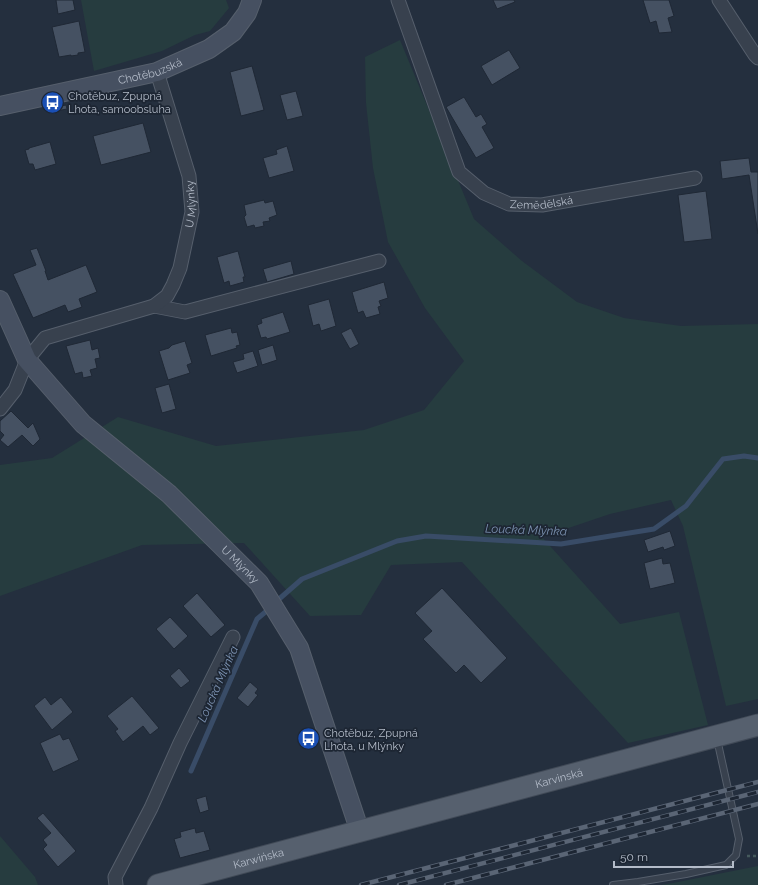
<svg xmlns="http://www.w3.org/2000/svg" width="758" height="885" font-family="Raleway,sans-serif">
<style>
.green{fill:#263c3f}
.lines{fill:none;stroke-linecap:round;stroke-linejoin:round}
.stream{stroke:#394c67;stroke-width:5}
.building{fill:#455162;stroke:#1f2835}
.lane-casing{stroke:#565f6c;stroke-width:8}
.street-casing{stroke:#565f6c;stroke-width:15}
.secondary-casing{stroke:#565f6c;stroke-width:20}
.primary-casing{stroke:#414a57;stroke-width:23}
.path{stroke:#44595c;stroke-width:2.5;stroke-dasharray:3 3;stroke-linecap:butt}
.lane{stroke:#38414e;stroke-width:6}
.street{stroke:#38414e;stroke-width:13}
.secondary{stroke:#465061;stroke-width:18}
.primary{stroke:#56606e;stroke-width:21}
.rail-casing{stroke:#5a6575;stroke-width:4.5}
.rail{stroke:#1d2633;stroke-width:3;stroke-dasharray:9;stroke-linecap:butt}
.labels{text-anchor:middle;stroke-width:3.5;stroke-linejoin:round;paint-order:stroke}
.street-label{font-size:11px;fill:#b4bcc9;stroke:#1d2633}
.poi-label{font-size:11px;fill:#b4bcc9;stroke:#1d2633;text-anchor:start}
.water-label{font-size:12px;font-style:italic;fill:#7c92b1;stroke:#1d2633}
</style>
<rect width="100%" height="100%" fill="#242f3e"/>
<path class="green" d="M81,0h145l3,8 -19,23 -15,4 -33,16 -68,20z
M400,40l74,179 48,42 55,41 47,16 57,8 77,-2v375l-32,7 -43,-180 -12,-26 -61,14 -68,23 78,87 59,-12 29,113 -80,18 -166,-181 -71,3 -30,50 -51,1 -66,-73 -102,2 -142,51v-131l52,-7 66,-41 98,29 148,-16 60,-20 40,-49 -39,-53 -37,-66 -15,-74 -7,-65 -1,-46z
M0,836l35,41 3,8h-38z
M758,866v19h-97l12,-2z"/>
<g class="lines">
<path class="stream" d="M278,600l24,-21 95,-38 29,-5 135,8 93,-15 32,-23 37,-47 21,-3 14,2
M191,771l66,-152 12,-10"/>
</g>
<path class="building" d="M56,0h17l2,10 -17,4z
M493,0h21l1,2 -18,7z
M643,0h26l5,16 -6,2 4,14 -13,1 -3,-12 -6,2z
M79,21l6,31 -7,1v2l-7,1v-1l-12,2 -7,-30z
M509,50l11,18 -28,17 -11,-19z
M252,66l12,44 -23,6 -11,-44z
M296,91l7,25 -16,4 -7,-25z
M464,97l12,20 5,-3 6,10 -5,3 12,21 -18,10 -30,-51z
M66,105l1,4 -11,2 -1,-4z
M143,123l8,29 -50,13 -8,-29z
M50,142l6,22 -21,6 -2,-6h-4l-4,-14 4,-1v-1z
M287,146l7,25 -25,7 -6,-20 14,-4 -1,-4z
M749,158l2,14h7v62l-9,-59 -27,4 -2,-18z
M706,191l6,48 -28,3 -6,-47z
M264,200l1,3 8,-2 4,14 -8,3 1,3 -7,1 1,4 -9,2 -1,-3 -7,2 -3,-10 2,-2 -2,-10z
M37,248l9,23h-1l3,9 38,-15 11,27 -18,7 3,8 -14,5 -3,-7 -32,13 -20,-44 23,-9 -6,-15z
M238,251l7,26h-2l1,5 -14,4 -1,-5 -5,2 -7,-26z
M291,261l3,13 -27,8 -4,-13z
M384,282l4,16 -9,3 2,5 -3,1 2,7 -14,4 -3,-7 -5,2 -6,-21z
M329,299l7,27 -15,5 -2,-7 -6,2 -5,-21z
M283,312l7,20 -23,7 -1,-2 -5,1 -4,-13 5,-2 -1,-4z
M231,328l1,5 5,-1 3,13 -4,1 1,2 -26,8 -6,-21z
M351,328l8,16 -9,5 -9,-16z
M90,340l2,10 6,-2 2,10 -5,1 2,9 -7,2 2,6 -9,2 -1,-6 -7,2 -9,-28z
M185,341l7,22 -5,2 3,8 -22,7 -9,-29 10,-3 3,-3z
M273,345l4,15 -15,5 -4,-15z
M253,351l5,15 -21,7 -4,-11 11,-3 -1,-5z
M169,384l7,25 -14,4 -7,-25z
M11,411l17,17 5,-5 7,16 -7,7 -11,-11 -14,12 -8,-7 4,-5 -4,-4v-10z
M670,531l5,15 -11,4 -1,-3 -15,5 -4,-12z
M662,558l1,6 7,-1 5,20 -25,6 -6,-26z
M442,588l65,70 -26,25 -17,-18 -8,8 -33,-34 9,-8 -17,-18z
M197,593l28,32 -14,12 -28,-31z
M170,617l18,19 -14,13 -18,-20z
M179,668l11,13 -9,7 -11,-12z
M250,682l8,7 -3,4 3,2 -10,12 -11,-9z
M132,696l27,32 -9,7 -7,-9 -20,16 -8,-11 3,-2 -11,-13z
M45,697l6,8 10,-8 12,15 -21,18 -18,-24z
M60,734l3,6 6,-2 10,22 -26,12 -13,-29z
M206,796l3,14 -9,3 -4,-14z
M43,813l33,38 -18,16 -15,-18 4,-4 -4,-5 8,-7 -14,-15z
M195,828l1,5 8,-2 6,19 -30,8 -6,-19 7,-2 -1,-5z"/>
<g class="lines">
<defs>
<path id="lane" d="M613,885l25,-3 48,-8 40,-9 10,-10 3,-16 -22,-100"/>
<g id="street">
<path id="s1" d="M398,0l61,172 25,21 25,11 33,1 153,-27"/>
<path d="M719,0l36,55 3,3"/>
<path d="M154,306l31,6 194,-51"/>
<path id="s2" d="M0,409l15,-19 12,-30 18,-22 109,-32 13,-10 6,-11 7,-17 12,-56 -3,-36 -32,-104"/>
<path d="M116,885l-1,-8 36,-69 29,-65 53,-106"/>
</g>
<g id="secondary">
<path id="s3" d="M0,106l157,-34 52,-23 24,-17 14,-19 5,-13"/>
<path id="s4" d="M0,300l27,60 56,64 86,70 90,89 40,65 61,184"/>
</g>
<g id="primary">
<path id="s5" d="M158,885l600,-160"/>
</g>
</defs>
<use href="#lane" class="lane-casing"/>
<use href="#street" class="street-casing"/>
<use href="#secondary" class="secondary-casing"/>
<use href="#primary" class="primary-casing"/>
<path class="path" d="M747,856h11"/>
<use href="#lane" class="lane"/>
<use href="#street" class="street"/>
<use href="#secondary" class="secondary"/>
<use href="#primary" class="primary"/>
<defs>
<path id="rail" d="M361,885l397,-103
M399,885l359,-93
M446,885l312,-81"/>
</defs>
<use href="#rail" class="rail-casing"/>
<use href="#rail" class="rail"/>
</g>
<defs>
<symbol id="bus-disc" viewBox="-11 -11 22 22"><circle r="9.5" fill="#1a4fb4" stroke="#1d2633"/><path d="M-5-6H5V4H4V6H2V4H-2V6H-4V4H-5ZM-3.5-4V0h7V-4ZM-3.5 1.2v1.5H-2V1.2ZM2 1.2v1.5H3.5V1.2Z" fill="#fff"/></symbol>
</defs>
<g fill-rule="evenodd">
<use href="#bus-disc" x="40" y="90" width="25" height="25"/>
<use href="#bus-disc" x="296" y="726" width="25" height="25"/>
</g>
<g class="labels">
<g class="street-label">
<text dy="4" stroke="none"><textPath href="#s3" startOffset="154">Chotěbuzská</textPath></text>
<text dy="4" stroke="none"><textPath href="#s1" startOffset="275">Zemědělská</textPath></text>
<text dy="4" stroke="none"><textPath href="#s2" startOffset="311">U Mlýnky</textPath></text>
<text dy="4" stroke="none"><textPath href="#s4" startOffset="362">U Mlýnky</textPath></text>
<text dy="4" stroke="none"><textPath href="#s5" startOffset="415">Karvinská</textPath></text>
<text dy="4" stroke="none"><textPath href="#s5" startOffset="104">Karwińska</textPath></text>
</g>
<g class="poi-label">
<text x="68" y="100">Chotěbuz, Zpupná<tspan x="68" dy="13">Lhota, samoobsluha</tspan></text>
<text x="324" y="737">Chotěbuz, Zpupná<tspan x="324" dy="13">Lhota, u Mlýnky</tspan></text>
</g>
<g class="water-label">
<text transform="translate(526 530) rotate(2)" y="4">Loucká Mlýnka</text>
<text transform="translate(218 684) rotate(-66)" y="4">Loucká Mlýnka</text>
</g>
</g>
<path d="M614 861v6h119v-6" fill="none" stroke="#b4bcc9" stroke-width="2"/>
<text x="620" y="861" font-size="12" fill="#b4bcc9" stroke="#1d2633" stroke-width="3" paint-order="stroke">50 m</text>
</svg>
